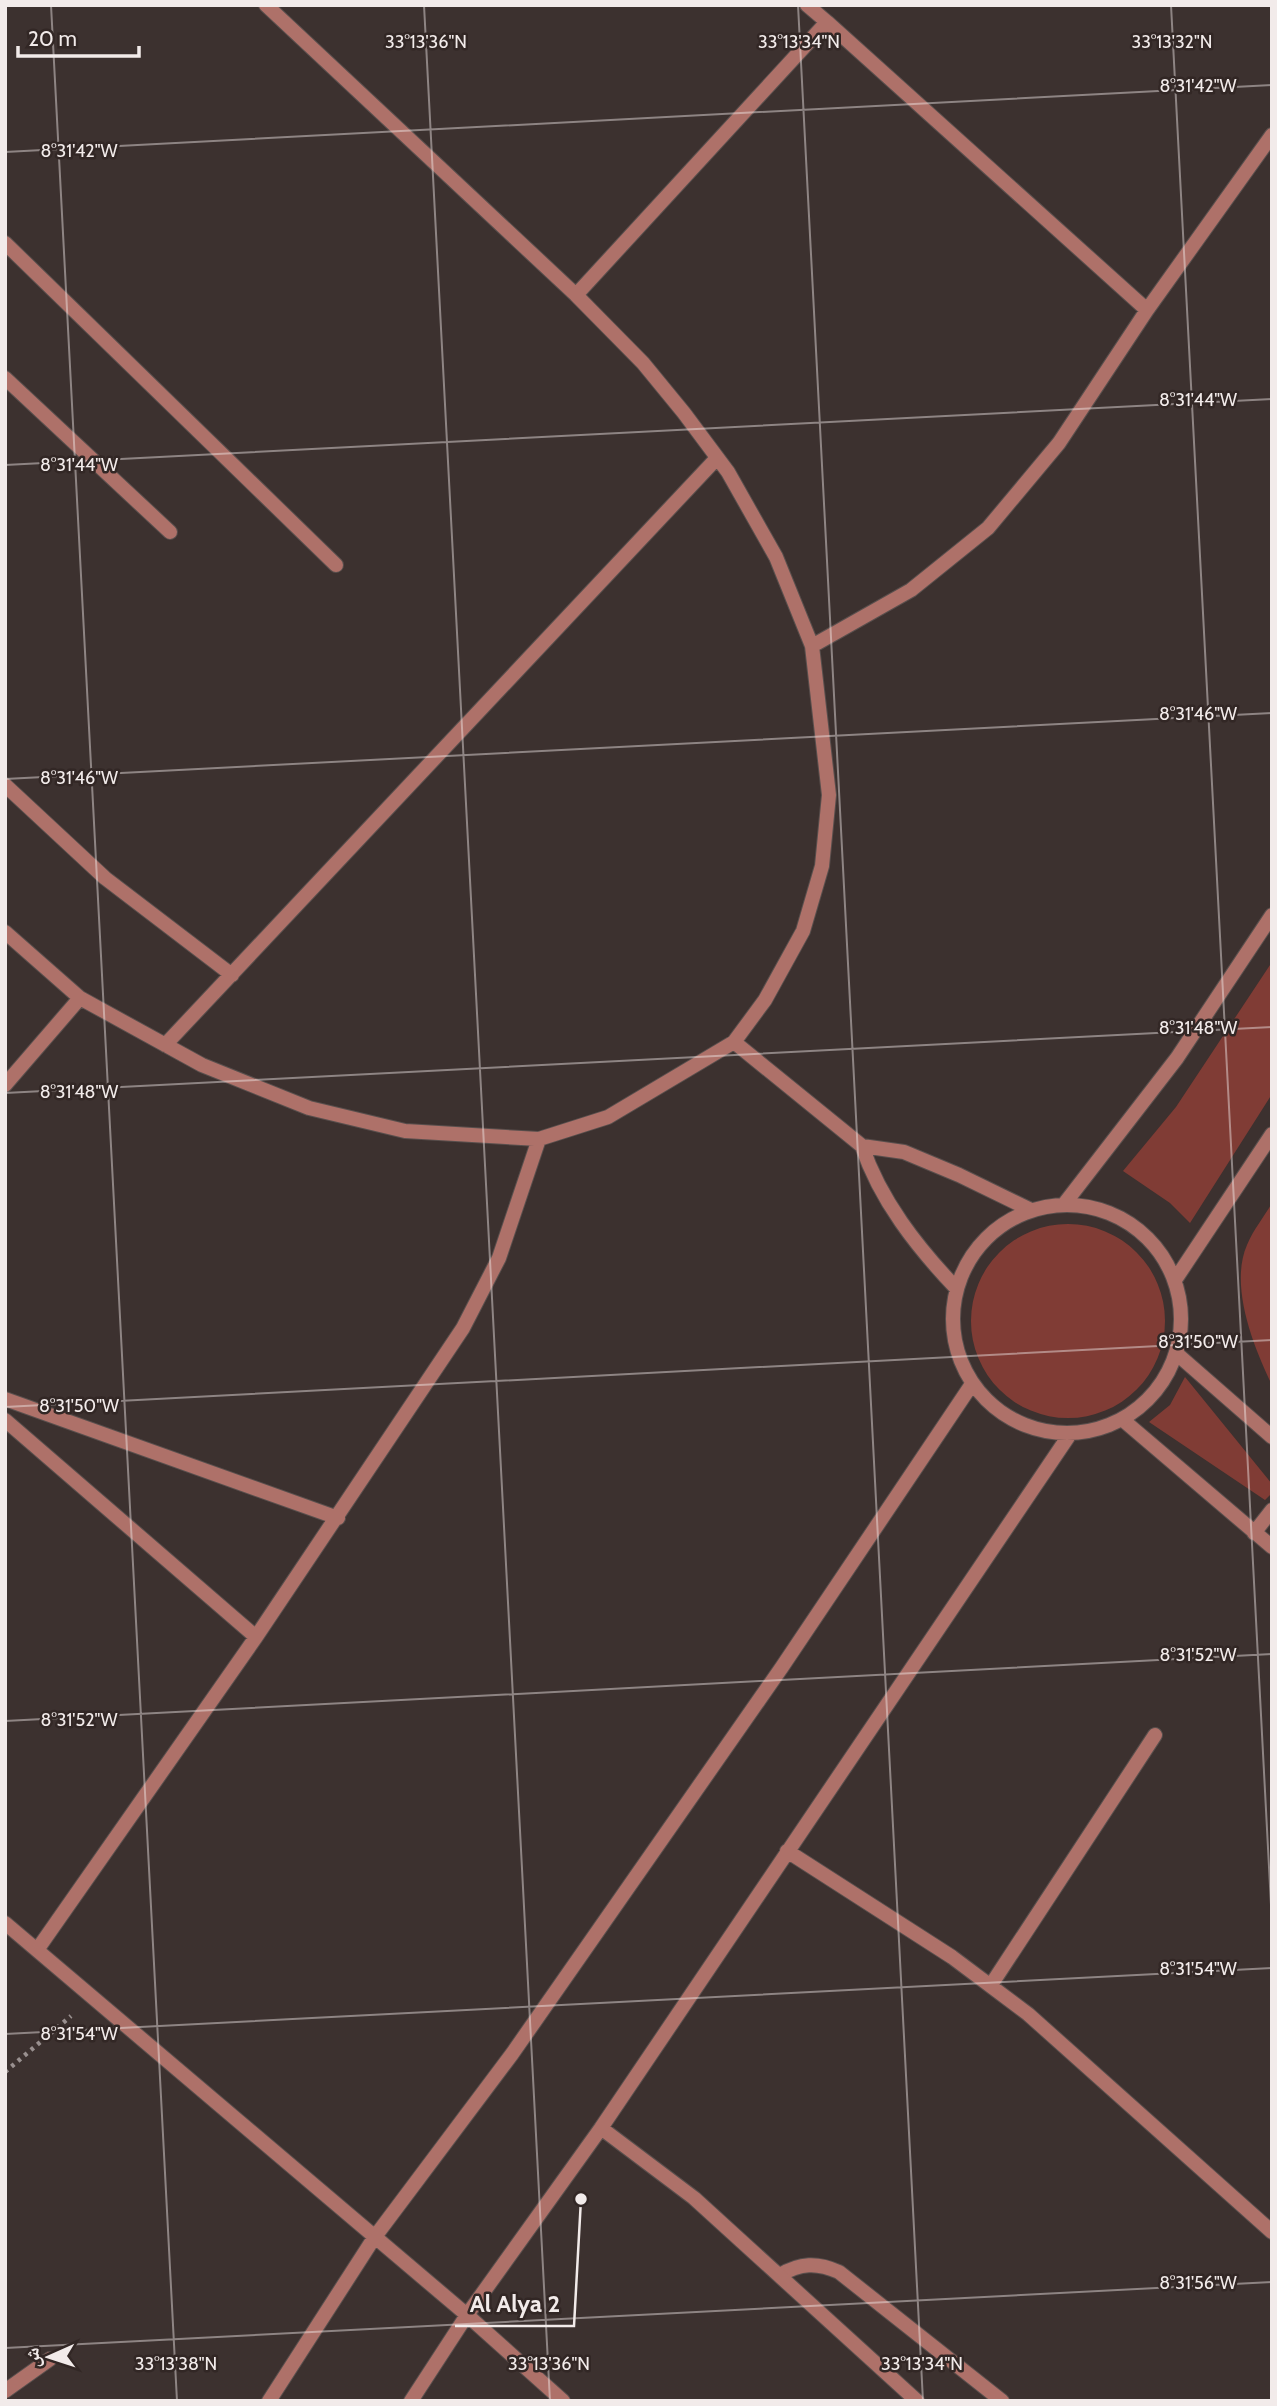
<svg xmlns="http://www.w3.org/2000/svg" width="1277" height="2406" font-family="Cabin,'Noto Naskh Arabic',sans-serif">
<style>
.green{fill:#803c35}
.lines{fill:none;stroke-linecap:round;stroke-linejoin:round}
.service-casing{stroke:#594f4d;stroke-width:16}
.minor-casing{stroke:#594f4d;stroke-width:16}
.path{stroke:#99908f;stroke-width:4.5;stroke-dasharray:3.5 5;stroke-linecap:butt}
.service{stroke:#ae7169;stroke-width:14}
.minor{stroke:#ae7169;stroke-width:14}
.ticks{fill:none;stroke:#f2ebea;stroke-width:2;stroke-opacity:0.45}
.ticks-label{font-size:18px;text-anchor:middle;fill:#f2ebea;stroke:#322725;stroke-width:5;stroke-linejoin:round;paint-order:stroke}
.leader{fill:none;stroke:#f2ebea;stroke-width:2.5}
.callout-dot{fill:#f2ebea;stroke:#322725;stroke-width:2.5}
.callout-label{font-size:24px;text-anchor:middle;font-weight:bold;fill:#f2ebea;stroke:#322725;stroke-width:5;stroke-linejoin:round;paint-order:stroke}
</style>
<rect width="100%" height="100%" fill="#3c312f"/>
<path class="green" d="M1272,962v132l-82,129 -20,-20 -47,-32 53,-64z
M1272,1203v182c-18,-37 -43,-99 -25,-140 6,-15 17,-28 25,-42z
M971 1321a97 97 0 1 1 194 0a97 97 0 1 1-194 0Z
M1185,1377l87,107v9l-7,7 -116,-78 21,-17z"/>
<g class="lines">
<defs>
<path id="service" d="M1177,1354l95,83
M1123,1420l149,127
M1254,1533l18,-23
M780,2275c20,-12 37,-13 59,-3l163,129"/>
<path id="minor" d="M827,22l320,288
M5,243l331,322
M576,295l251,-273 -20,-17
M5,378l165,154
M812,646l99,-56 77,-62 71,-85 88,-133 125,-175
M5,785l100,93 127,97
M5,932l75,66 122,67 107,43 96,23 134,8 69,-22 126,-75 31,-42 38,-69 19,-65 7,-71 -17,-149 -36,-89 -48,-85 -44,-59 -41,-50 -67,-68 -310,-290
M734,1042l128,104 42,6 55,23 70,34
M165,1045l552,-587
M5,1085l75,-87
M862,1146c18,54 55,101 94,142
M1065,1203l112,-145 95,-143
M953 1319a114 114 0 1 1 228 0a114 114 0 1 1-228 0Z
M1175,1280l97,-146
M5,1399l333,119
M5,1420l251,217
M787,1851l165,106 76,57 244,218
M5,1923l462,392 96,86
M37,1950l219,-313 207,-309 36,-70 40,-119
M991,1985l164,-250
M601,2128l93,70 223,203
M5,2391l45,-32
M269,2401l105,-163 138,-184 270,-387 190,-283
M411,2401l56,-86 134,-187 469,-694"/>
</defs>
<use href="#service" class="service-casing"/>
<use href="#minor" class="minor-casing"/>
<path class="path" d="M5,2072l66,-56"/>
<use href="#service" class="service"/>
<use href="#minor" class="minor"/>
</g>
<path class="ticks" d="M51,5l126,2396M424,5l126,2396M798,5l125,2396M1171,5l101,1919M5,152l1267,-67M5,465l1267,-66M5,779l1267,-66M5,1093l1267,-66M5,1407l1267,-67M5,1721l1267,-67M5,2034l1267,-66M5,2348l1267,-66"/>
<g class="ticks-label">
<text x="426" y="48">33°13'36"N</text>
<text x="799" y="48">33°13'34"N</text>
<text x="1172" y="48">33°13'32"N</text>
<text x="1198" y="92">8°31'42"W</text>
<text x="79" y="157">8°31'42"W</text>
<text x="1198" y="406">8°31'44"W</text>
<text x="79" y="471">8°31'44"W</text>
<text x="1198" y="720">8°31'46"W</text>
<text x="79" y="784">8°31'46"W</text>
<text x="1198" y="1034">8°31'48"W</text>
<text x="79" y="1098">8°31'48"W</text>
<text x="1198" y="1348">8°31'50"W</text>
<text x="79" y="1412">8°31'50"W</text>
<text x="1198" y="1661">8°31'52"W</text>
<text x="79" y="1726">8°31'52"W</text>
<text x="1198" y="1975">8°31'54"W</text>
<text x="79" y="2040">8°31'54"W</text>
<text x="1198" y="2289">8°31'56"W</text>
<text x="176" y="2370">33°13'38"N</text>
<text x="549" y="2370">33°13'36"N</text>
<text x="922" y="2370">33°13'34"N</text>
</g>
<path class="leader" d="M581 2199L574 2326H455"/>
<circle class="callout-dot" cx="581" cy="2199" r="7"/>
<g class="callout-label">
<text x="515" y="2312">Al Alya 2</text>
</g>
<rect width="1277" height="2406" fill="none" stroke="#f2ebea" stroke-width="14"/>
<g transform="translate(49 2357) rotate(267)" stroke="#322725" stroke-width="5" paint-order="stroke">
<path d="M0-5L12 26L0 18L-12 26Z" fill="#f2ebea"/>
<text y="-10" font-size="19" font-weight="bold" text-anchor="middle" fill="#f2ebea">ش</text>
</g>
<path d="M18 46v10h121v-10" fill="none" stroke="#f2ebea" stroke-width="3.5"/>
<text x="28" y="46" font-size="21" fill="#f2ebea" stroke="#322725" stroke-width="5" paint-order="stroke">20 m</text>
</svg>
